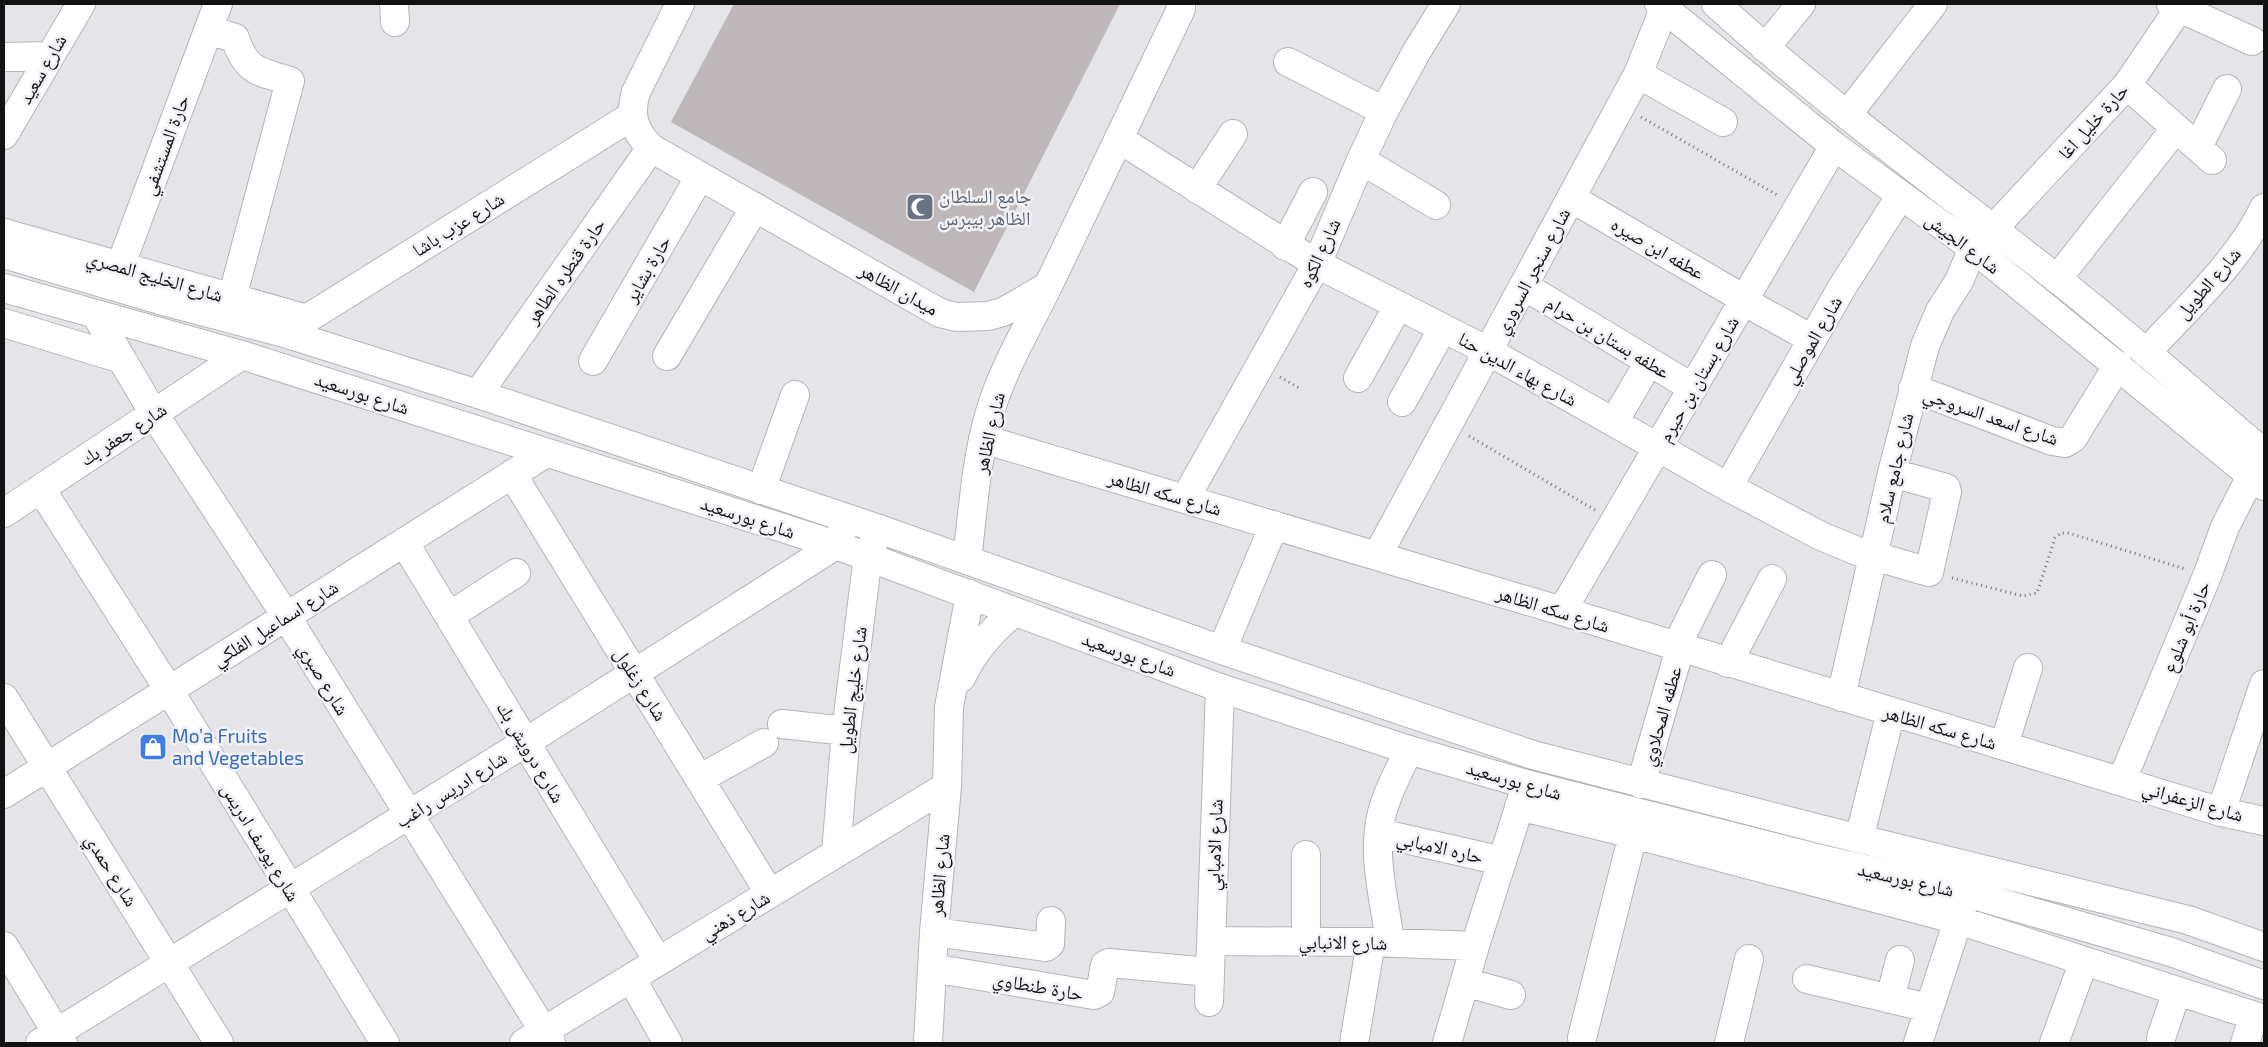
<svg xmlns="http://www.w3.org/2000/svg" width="2268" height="1047" font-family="'Exo 2','Noto Naskh Arabic',sans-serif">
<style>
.building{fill:#beb8ba}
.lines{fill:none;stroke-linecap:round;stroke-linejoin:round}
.minor-casing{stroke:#b5b5b9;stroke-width:30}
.major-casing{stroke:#b5b5b9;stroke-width:30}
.path{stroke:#777779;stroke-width:3;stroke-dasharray:1 4;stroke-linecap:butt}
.minor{stroke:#fff;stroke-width:28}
.major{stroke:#fff;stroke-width:28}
.labels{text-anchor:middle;stroke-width:5;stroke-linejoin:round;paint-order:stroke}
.street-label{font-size:19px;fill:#121213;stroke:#f1f1f6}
.worship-label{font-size:19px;fill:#5b616d;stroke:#f1f1f6;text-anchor:start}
.shop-label{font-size:19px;fill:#366cbe;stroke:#f1f1f6;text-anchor:start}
</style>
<rect width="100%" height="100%" fill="#e4e4e9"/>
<path class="building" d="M734,4h386l-146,288 -303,-170z"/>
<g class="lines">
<defs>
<path id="minor" d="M394,4l1,18
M2171,4l81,37
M208,30l27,8c12,35 23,33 55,43l-58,217
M1765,48l36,-44
M4,57l46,-1
M1288,62l96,49
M1638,74l85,48
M2127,85l85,75
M1847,115l86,-111
M4,135l77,-131
M1119,139l198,125 171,87 240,136 93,49 36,15 72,21 18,-80 -1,-4 -54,-15
M2198,147l29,-58
M1361,160l75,45
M1197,189l36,-55
M1571,198l173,101
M1993,229l134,-144 55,-81
M4,233l303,86
M1285,246l28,-54
M2057,279l119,-151
M114,283l104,-279
M1524,286l169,102
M1743,301l69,38
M96,315l58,99 132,202 265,427
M4,323l118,36
M2146,353c40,-44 92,-91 118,-145
M667,356l88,-149
M593,361l107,-185
M1358,378l40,-72
M1913,388l139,53 13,2 8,-5 45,-73
M478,394l173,-246
M1402,402l41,-74
M1614,422l35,-60
M983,439l579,172 659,201 43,9
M512,474l258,420
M1728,487l113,-198 60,-94
M41,489l128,201 216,353
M761,490l34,-95
M1185,499l132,-235 44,-104 23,-49 33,-60 29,-47
M4,513l238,-158
M404,542l254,419
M1377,556l261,-482 26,-65
M1562,611l272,-465
M449,616l67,-43
M1676,647l36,-72
M1222,650l52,-125
M1728,663l44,-84
M961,678c13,-27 30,-48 54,-66
M1841,697l51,-224 33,-127 15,-35 19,-30 14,-33
M4,698l215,345
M782,724l64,7
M2004,745l24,-77
M699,779l65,-36
M2122,780l85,-204 18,-49 26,-51
M1641,784l39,-136
M4,794l542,-341
M1519,806l114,28 325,86 306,99
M2221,812l43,-128
M1379,833l123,28
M1859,839l32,-127
M836,853l10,-122 22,-175 11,-27
M1306,855v86
M934,932l112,15 4,-3 1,-23
M1211,941l160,1 104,4
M1390,942c-5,-40 -18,-84 -9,-125 5,-23 18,-46 28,-67
M4,946l59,97
M932,968l162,27 6,-3 5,-27 4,-2 101,9
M631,978l37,65
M1807,979l122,29
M1465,982l46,13
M1890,999l10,-39
M1209,1002l11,-314
M1582,1038l51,-204
M2161,1038l16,-47
M40,1043l486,-301 310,-197 8,-18
M524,1043l423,-257
M928,1043l6,-111 13,-146 2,-79 21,-113
M1354,1043l17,-101
M1447,1043l28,-97 50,-157
M1729,1043l20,-84
M1918,1043l46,-141
M2054,1043l30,-82
M2245,1043l9,-27"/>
<path id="major" d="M680,4l-44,88c-7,23 -2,39 15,56l289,165 16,4 32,-1 15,-4 45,-26 133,-277v-5
M1659,4l175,142 139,102 291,238
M1716,4c108,98 226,184 340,274 71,56 139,117 208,175
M4,254l163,48 117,31 194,61 401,135 343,121 311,105 291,75 364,90 76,27
M4,288l244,69 588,188 384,143 189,62 117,34 291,74 150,35 204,59 93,33
M284,333l348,-217
M967,560c6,-50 9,-101 23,-148 13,-44 38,-85 58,-126"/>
</defs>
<use href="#minor" class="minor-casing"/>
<use href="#major" class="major-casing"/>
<path class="path" d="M1641,117l138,79
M1280,377l19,11
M1469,436l126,74
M1952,578l71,18 14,-3 18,-55 6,-5h8l116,36"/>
<use href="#minor" class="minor"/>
<use href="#major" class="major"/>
</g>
<defs>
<symbol id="mosque-square" viewBox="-11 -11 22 22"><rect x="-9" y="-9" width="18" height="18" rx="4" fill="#6b7280" stroke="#f1f1f6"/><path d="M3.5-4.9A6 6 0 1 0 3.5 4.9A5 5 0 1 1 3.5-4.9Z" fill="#fff"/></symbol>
<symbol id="shop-square" viewBox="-11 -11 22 22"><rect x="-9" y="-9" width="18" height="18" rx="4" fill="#3f7fe0" stroke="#f1f1f6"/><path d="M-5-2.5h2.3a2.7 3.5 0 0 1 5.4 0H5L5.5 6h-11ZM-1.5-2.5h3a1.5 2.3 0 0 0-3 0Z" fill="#fff"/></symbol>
</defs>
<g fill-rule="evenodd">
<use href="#mosque-square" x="904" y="191" width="32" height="32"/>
<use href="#shop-square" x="137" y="731" width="32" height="32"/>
</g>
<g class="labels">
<g class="street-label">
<text transform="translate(42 69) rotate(-60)" y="7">شارع سعيد</text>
<text transform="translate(2093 121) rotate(-48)" y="7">حارة خليل اغا</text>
<text transform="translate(165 145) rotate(-70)" y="7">حارة المستشفي</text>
<text transform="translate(458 224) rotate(-32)" y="7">شارع عزب باشا</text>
<text transform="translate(1963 243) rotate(37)" y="7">شارع الجيش</text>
<text transform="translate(1658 248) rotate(30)" y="7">عطفه ابن صيره</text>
<text transform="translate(1319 253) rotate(-65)" y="7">شارع الكوه</text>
<text transform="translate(647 269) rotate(-60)" y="7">حارة بشاير</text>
<text transform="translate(565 271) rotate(-55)" y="7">حارة قنطره الطاهر</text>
<text transform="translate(1532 271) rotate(-62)" y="7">شارع سنجر السروري</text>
<text transform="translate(155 276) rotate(16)" y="7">شارع الخليج المصري</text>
<text transform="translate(2208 283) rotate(-49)" y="7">شارع الطويل</text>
<text transform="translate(899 289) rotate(29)" y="7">ميدان الظاهر</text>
<text transform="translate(1608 337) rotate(31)" y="7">عطفه بستان بن حرام</text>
<text transform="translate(1812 340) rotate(-60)" y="7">شارع الموصلي</text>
<text transform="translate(1518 369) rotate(29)" y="7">شارع بهاء الدين حنا</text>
<text transform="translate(1698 379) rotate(-60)" y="7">شارع بستان بن حيرم</text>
<text transform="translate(362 393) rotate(18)" y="7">شارع بورسعيد</text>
<text transform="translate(1991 416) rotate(19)" y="7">شارع اسعد السروجي</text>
<text transform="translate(989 433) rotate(-77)" y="7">شارع الظاهر</text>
<text transform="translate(123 434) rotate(-33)" y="7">شارع جعفر بك</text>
<text transform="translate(1894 468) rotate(-77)" y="7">شارع جامع سلام</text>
<text transform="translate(1165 493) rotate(16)" y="7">شارع سكه الظاهر</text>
<text transform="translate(748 517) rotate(18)" y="7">شارع بورسعيد</text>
<text transform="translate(1553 609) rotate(17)" y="7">شارع سكه الظاهر</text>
<text transform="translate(275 623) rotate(-32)" y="7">شارع اسماعيل الفلكي</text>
<text transform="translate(2186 627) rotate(-68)" y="7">حارة أبو شلوع</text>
<text transform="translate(1129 654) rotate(20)" y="7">شارع بورسعيد</text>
<text transform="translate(324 679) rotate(59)" y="7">شارع صبري</text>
<text transform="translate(641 684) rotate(58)" y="7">شارع زغلول</text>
<text transform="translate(852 690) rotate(-83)" y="7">شارع خليج الطويل</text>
<text transform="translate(1661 716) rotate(-74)" y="7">عطفه المحلاوي</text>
<text transform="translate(1940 727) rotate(16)" y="7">شارع سكه الظاهر</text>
<text transform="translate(531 752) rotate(59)" y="7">شارع درويش بك</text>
<text transform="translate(1514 780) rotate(16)" y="7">شارع بورسعيد</text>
<text transform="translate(451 789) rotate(-32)" y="7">شارع ادريس راغب</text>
<text transform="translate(2193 801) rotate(16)" y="7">شارع الزعفراني</text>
<text transform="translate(261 842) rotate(59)" y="7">شارع يوسف ادريس</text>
<text transform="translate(1214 845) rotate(-88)" y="7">شارع الامبابي</text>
<text transform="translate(1440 847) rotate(13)" y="7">حاره الامبابي</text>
<text transform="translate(112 870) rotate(58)" y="7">شارع حمدي</text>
<text transform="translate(939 875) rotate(-85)" y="7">شارع الظاهر</text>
<text transform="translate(1906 879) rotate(13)" y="7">شارع بورسعيد</text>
<text transform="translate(735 915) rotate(-31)" y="7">شارع ذهني</text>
<text transform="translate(1343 942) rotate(1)" y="7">شارع الانبابي</text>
<text transform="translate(1038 986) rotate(10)" y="7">حارة طنطاوي</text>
</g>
<g class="worship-label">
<text x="939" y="203">جامع السلطان<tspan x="939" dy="22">الظاهر بيبرس</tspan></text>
</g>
<g class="shop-label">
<text x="172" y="743">Mo’a Fruits<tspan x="172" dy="22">and Vegetables</tspan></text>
</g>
</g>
<rect width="2268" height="1047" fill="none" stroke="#121213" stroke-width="10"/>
</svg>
